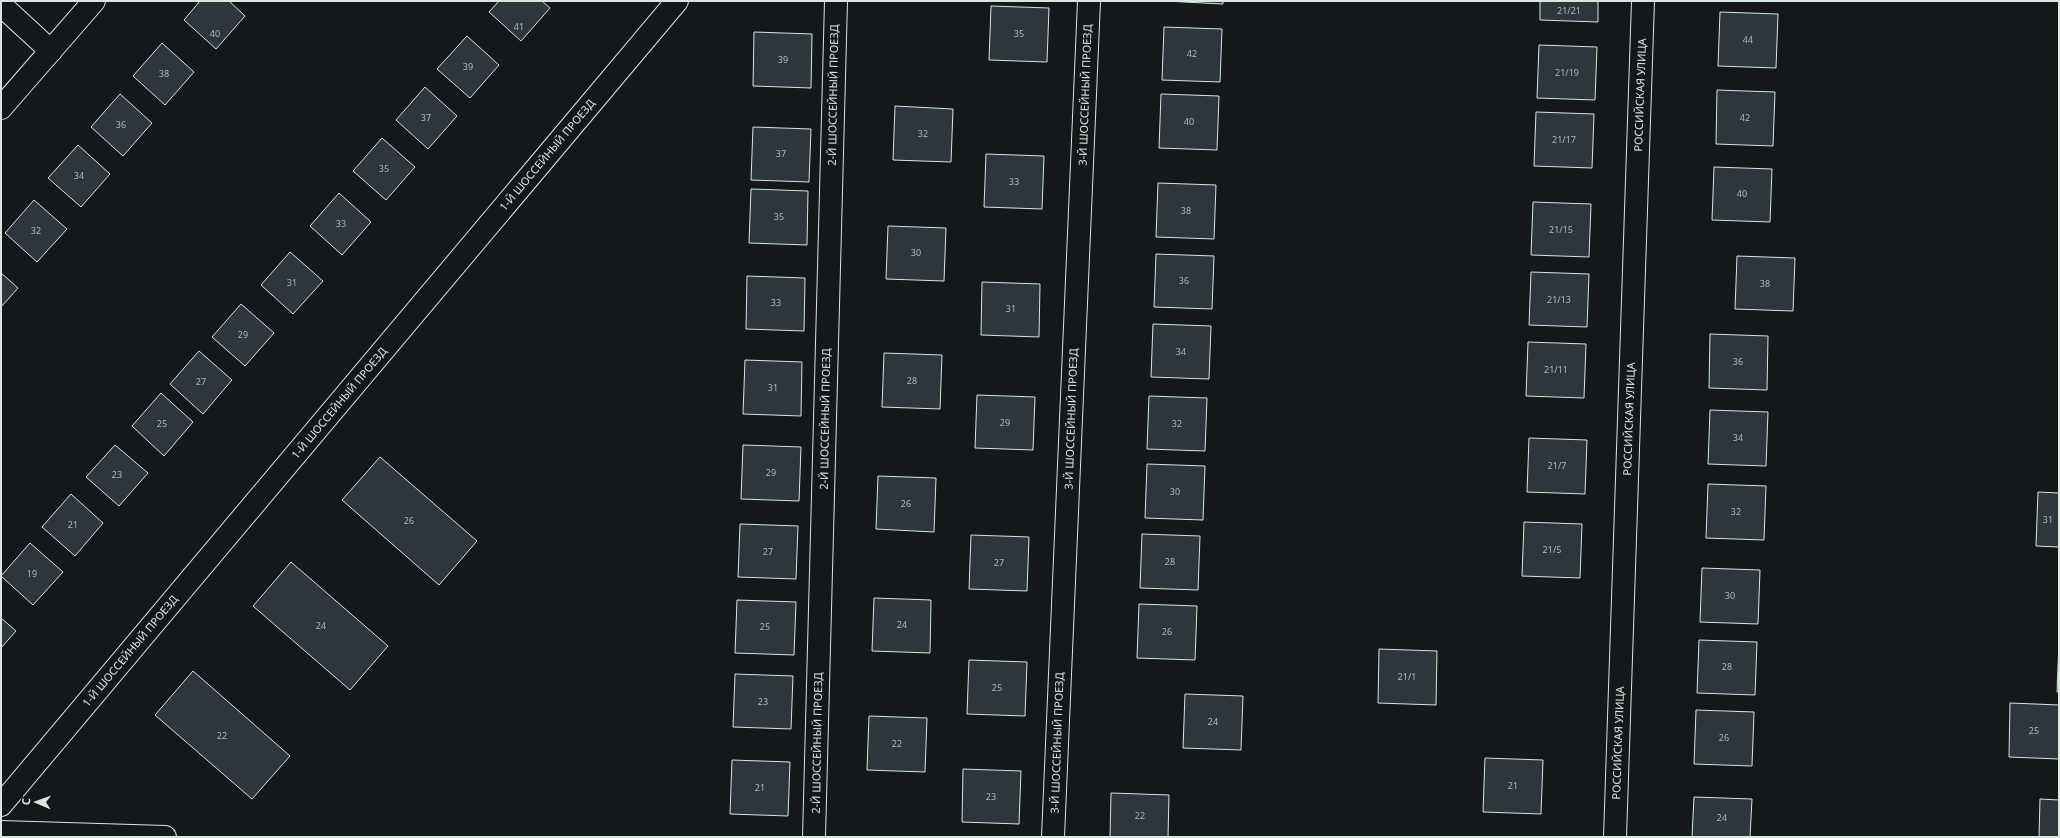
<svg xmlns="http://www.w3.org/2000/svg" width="2060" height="838" font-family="'Noto Sans',sans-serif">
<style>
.building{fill:#2c363c;stroke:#d8e6dc}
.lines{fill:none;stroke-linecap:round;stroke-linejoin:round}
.street-casing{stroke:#d8e6dc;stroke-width:24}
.secondary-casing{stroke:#d8e6dc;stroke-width:24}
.street{stroke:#14181c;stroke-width:22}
.secondary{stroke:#14181c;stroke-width:22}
.labels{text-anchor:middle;stroke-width:3;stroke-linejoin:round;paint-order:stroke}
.number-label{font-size:9px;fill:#adbab4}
.street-label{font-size:11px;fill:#d8e6dc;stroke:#14181c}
</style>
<rect width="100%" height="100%" fill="#14181c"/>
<path class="building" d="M200,1h29l16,15 -29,33 -32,-29z
M499,1h43l8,7 -29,33 -32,-29z
M1165,1h58v3z
M1540,1h58v21l-58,-2z
M991,6l58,2 -2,54 -58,-2z
M1720,12l58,2 -2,54 -58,-2z
M1164,27l58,2 -2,53 -58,-2z
M754,32l58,2 -1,54 -58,-2z
M467,36l32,29 -29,33 -33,-29z
M162,43l32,29 -29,33 -32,-29z
M1539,45l58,2 -2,53 -58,-2z
M425,87l32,29 -29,33 -32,-29z
M1717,90l58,2 -2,54 -57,-2z
M120,94l32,29 -29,33 -32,-29z
M1161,94l58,2 -2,54 -58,-2z
M895,106l58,3 -2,53 -58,-2z
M1536,112l58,2 -2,54 -58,-2z
M753,127l58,2 -2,53 -58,-2z
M382,138l33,29 -29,33 -33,-29z
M78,145l32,29 -29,33 -33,-29z
M986,154l58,2 -2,53 -58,-2z
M1714,167l58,2 -2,53 -58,-2z
M1158,183l58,2 -2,54 -58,-2z
M751,189l57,2 -1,54 -58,-2z
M339,193l32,29 -29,33 -32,-29z
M34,200l33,29 -30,33 -32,-29z
M1533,202l58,2 -2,53 -58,-2z
M888,226l58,2 -2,53 -58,-2z
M290,252l33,29 -30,33 -32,-29z
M1156,254l58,2 -2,53 -58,-2z
M1737,256l58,2 -2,53 -58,-2z
M1531,272l58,2 -2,53 -58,-2z
M1,273l17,15 -17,19z
M747,276l58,2 -1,53 -58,-2z
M982,282l58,2 -1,53 -58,-2z
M241,304l33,29 -29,33 -33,-29z
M1153,324l58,2 -2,53 -58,-2z
M1710,334l58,2 -1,54 -58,-2z
M1528,342l58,2 -2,54 -58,-2z
M199,351l33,29 -29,34 -33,-30z
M884,353l58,2 -2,54 -58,-2z
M745,360l57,2 -1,54 -58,-2z
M161,393l32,29 -29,34 -32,-30z
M977,395l58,2 -2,53 -58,-2z
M1149,396l58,2 -2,53 -58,-2z
M1710,410l58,2 -2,54 -58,-2z
M1529,438l58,2 -2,54 -58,-2z
M115,445l33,28 -29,33 -33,-29z
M743,445l58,2 -2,54 -58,-2z
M380,457l97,84 -38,44 -97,-85z
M1147,464l58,2 -2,54 -58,-2z
M878,476l58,2 -2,54 -58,-3z
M1708,484l58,2 -2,54 -58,-2z
M2038,492l21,1v54l-23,-1z
M71,494l32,29 -28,33 -33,-29z
M1524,522l58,2 -2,54 -58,-2z
M740,524l58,2 -2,53 -58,-2z
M1142,534l58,2 -2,54 -58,-2z
M971,535l58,2 -2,54 -58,-2z
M30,543l33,29 -30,33 -32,-29z
M291,562l97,84 -38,44 -97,-84z
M1702,568l58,2 -2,54 -58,-2z
M874,598l57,2 -1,53 -58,-2z
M737,600l59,2 -2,53 -59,-2z
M1139,604l58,2 -2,54 -58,-2z
M1,618l15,13 -15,17z
M1699,640l58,2 -2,53 -58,-2z
M2059,642v50h-2z
M1379,649l58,2 -1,54 -58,-2z
M969,660l58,2 -2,54 -58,-2z
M193,671l97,85 -38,43 -97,-84z
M735,674l58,2 -2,53 -58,-2z
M1185,694l58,2 -2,54 -58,-2z
M2010,703l49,2v54l-50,-2z
M1696,710l58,2 -2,54 -58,-2z
M869,716l58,2 -2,54 -58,-2z
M1485,758l58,2 -2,54 -58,-2z
M732,760l58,2 -2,54 -58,-2z
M963,769l58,2 -2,53 -57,-2z
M1111,793l58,2 -1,42h-58z
M1694,797l58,2 -2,38h-58z
M2040,799l19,1v37h-20z"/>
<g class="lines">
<defs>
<path id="street" d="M1,5l50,46
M1,805l676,-804
M1,832l164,5
M814,837l22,-836
M1053,837l36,-836
M1615,837l28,-836"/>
<path id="secondary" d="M1,108l93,-107"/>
</defs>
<use href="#street" class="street-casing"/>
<use href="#secondary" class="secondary-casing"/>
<use href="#street" class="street"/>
<use href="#secondary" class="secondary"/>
</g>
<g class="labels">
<g class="number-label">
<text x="1569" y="14">21/21</text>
<text x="519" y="30">41</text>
<text x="215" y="37">40</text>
<text x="1019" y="37">35</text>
<text x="1748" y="43">44</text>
<text x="1192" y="57">42</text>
<text x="783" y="63">39</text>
<text x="468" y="70">39</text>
<text x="1567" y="76">21/19</text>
<text x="164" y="77">38</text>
<text x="426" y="121">37</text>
<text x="1745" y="121">42</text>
<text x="1189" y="125">40</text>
<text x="121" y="128">36</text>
<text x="923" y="137">32</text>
<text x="1564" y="143">21/17</text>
<text x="781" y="157">37</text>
<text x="384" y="172">35</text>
<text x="79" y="179">34</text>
<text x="1014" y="185">33</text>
<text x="1742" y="197">40</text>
<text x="1186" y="214">38</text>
<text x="779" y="220">35</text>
<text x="341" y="227">33</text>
<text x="1561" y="233">21/15</text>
<text x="36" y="234">32</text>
<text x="916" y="256">30</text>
<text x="1184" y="284">36</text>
<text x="292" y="286">31</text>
<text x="1765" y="287">38</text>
<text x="1559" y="303">21/13</text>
<text x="776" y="306">33</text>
<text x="1011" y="312">31</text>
<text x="243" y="338">29</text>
<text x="1181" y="355">34</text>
<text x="1738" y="365">36</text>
<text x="1556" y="373">21/11</text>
<text x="912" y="384">28</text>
<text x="201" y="385">27</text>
<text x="773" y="391">31</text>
<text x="1005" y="426">29</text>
<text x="162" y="427">25</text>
<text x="1177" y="427">32</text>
<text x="1738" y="441">34</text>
<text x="1557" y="469">21/7</text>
<text x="771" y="476">29</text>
<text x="117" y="478">23</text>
<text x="1175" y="495">30</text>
<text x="906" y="507">26</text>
<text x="1736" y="515">32</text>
<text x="2048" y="523">31</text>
<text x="409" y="524">26</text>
<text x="73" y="528">21</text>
<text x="1552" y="553">21/5</text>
<text x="768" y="555">27</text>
<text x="1170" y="565">28</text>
<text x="999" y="566">27</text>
<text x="32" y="577">19</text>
<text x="1730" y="599">30</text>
<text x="902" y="628">24</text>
<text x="321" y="629">24</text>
<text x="765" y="630">25</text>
<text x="1167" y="635">26</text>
<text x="1727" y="670">28</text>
<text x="1407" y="680">21/1</text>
<text x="997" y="691">25</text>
<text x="763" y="705">23</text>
<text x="1213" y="725">24</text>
<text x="2034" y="734">25</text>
<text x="222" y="739">22</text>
<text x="1724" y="741">26</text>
<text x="897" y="747">22</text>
<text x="1513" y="789">21</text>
<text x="760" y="791">21</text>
<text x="991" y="800">23</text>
<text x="1140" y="819">22</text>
<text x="1722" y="821">24</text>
</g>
<g class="street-label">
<text transform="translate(833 95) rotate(-89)" y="4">2-Й ШОССЕЙНЫЙ ПРОЕЗД</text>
<text transform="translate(1085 95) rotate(-88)" y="4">3-Й ШОССЕЙНЫЙ ПРОЕЗД</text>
<text transform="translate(1640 95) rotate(-88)" y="4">РОССИЙСКАЯ УЛИЦА</text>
<text transform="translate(547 155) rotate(-50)" y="4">1-Й ШОССЕЙНЫЙ ПРОЕЗД</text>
<text transform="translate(339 403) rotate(-50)" y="4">1-Й ШОССЕЙНЫЙ ПРОЕЗД</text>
<text transform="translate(825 419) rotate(-89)" y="4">2-Й ШОССЕЙНЫЙ ПРОЕЗД</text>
<text transform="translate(1071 419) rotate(-88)" y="4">3-Й ШОССЕЙНЫЙ ПРОЕЗД</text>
<text transform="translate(1629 419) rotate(-88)" y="4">РОССИЙСКАЯ УЛИЦА</text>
<text transform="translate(130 651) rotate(-50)" y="4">1-Й ШОССЕЙНЫЙ ПРОЕЗД</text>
<text transform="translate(817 743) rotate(-89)" y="4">2-Й ШОССЕЙНЫЙ ПРОЕЗД</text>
<text transform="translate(1057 743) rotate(-88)" y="4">3-Й ШОССЕЙНЫЙ ПРОЕЗД</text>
<text transform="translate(1618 743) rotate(-88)" y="4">РОССИЙСКАЯ УЛИЦА</text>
</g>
</g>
<rect width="2060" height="838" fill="none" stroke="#d8e6dc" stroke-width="4"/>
<g transform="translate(36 802) rotate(272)" stroke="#14181c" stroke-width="3" paint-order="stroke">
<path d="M0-3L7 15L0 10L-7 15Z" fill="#d8e6dc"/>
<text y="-6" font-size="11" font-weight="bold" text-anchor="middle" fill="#d8e6dc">С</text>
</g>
</svg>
